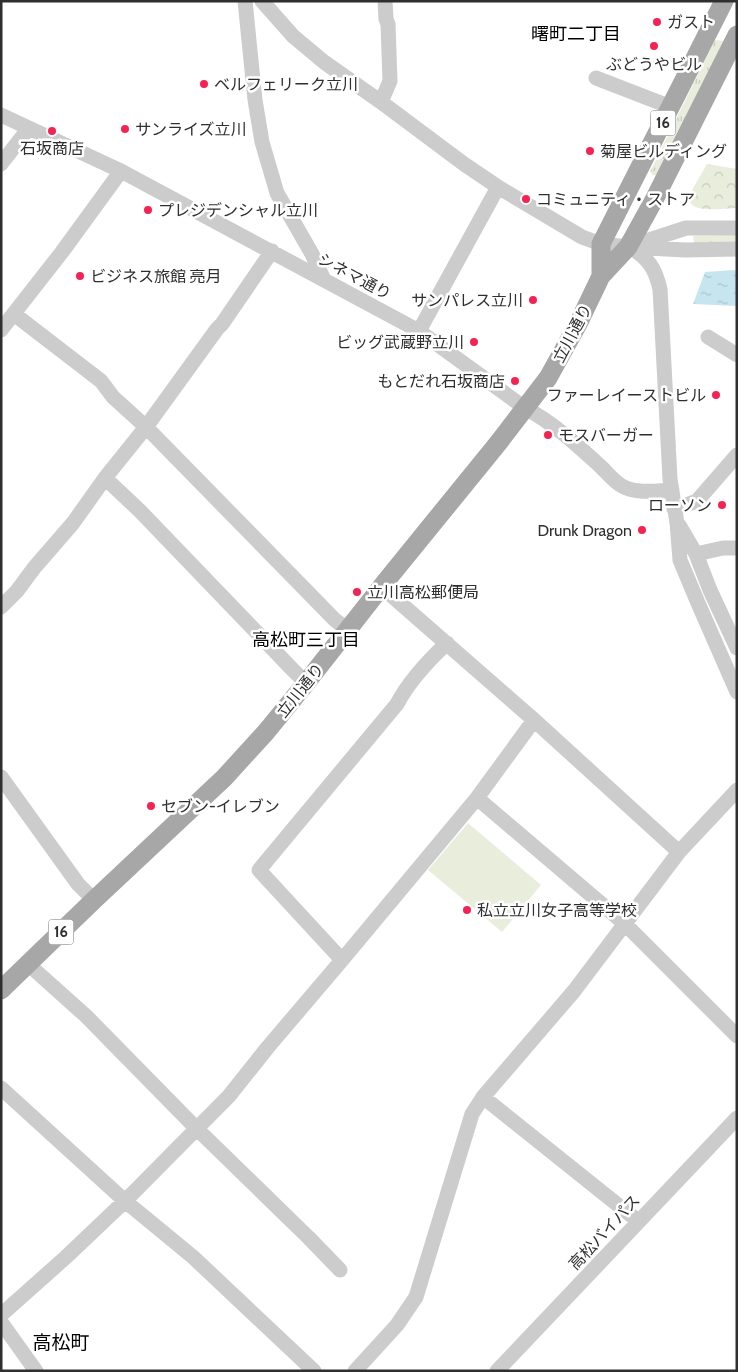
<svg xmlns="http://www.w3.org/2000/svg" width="738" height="1372" font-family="Cabin,'Noto Sans JP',sans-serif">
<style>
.grass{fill:url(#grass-tufts)}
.park{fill:url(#park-crowns)}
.garden{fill:#e8eddc}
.water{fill:url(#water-ripples)}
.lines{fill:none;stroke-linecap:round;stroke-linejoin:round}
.minor{stroke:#ccc;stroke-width:15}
.major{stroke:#a7a7a7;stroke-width:19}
.poi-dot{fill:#f32454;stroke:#fff;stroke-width:2}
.labels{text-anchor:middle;stroke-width:5;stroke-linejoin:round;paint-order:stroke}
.shield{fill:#fff;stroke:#6d6d6d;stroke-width:1}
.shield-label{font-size:15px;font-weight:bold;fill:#2f2f2f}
.poi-label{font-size:16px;fill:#2f2f2f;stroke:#fff;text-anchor:start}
.street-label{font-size:16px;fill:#2f2f2f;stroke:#fff}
.neighbourhood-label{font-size:18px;fill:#000;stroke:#fff}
.quarter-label{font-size:19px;fill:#000;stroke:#fff}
</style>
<defs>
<pattern id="grass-tufts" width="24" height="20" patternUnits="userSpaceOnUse" patternTransform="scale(1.25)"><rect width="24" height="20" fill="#e8eddc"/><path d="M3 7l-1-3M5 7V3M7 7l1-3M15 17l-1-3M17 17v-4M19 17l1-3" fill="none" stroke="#c7ccbd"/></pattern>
<pattern id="park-crowns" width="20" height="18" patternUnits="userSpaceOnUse" patternTransform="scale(1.25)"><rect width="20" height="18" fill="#e8eddc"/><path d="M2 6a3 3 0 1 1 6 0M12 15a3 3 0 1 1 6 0" fill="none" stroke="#c7ccbd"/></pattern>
<pattern id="water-ripples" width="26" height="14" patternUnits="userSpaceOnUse" patternTransform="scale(1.25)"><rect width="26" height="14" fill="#c6e5ef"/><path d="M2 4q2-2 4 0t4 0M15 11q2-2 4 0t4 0" fill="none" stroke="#aac5cd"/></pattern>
</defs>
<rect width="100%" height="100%" fill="#fff"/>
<path class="grass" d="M715,40l9,1 -67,134h-4l-3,-3z
M737,235v7l-43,1 -1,-7z"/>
<path class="park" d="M707,164l30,5v39c-10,0 -52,7 -47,-12 3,-10 12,-22 17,-32z"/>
<path class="garden" d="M468,823l73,62 -39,47 -74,-62z"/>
<path class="water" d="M735,270l2,5v31l-44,-2 12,-32z"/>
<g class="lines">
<path class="minor" d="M245,1l10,99 7,42 15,51 35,61 12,26
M262,1l31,35 31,26 57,40 83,62 34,23 84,50 19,7 27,3 57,3 52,-1
M596,78l75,29
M381,102l9,-21 -2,-57 -2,-5 -1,-18
M1,115l120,56 298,160 106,77c27,14 51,36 74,57 7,6 14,16 23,21 14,8 34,5 50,4
M1,164l28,-36
M637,244l49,-16h51
M630,247c19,12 25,21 30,42l10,190 7,44 3,37 18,43 39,89
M14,314l87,67 12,16 33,30 189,193 13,10
M1,330l61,-78 59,-81
M419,331l79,-144
M708,337l29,18
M105,478l35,33 152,158 14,14
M674,509l23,-8 40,-46
M679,525l17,29 14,36 27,58
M696,554l27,-6h14
M386,581l5,11v3l143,125 145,132
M1,607l16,-16 17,-23 39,-45 32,-45 41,-51 71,-98 5,-5 50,-73
M1,777l77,107 16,16
M477,798l148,126 112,112
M342,960l-83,-90 138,-166c11,-21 33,-45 50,-61
M28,964l58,52 110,112 113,110 31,32
M1,1088l124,113 68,56 121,114
M483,1097l155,124
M1,1315l65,-58 59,-56 104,-105 39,-49 74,-87 135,-162 57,-78
M1,1322l35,49
M355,1371l42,-46 19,-28 56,-183 11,-17 91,-106 105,-139 58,-62
M497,1371l240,-253"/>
<path class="major" d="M601,276v-32l123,-243
M1,990l93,-90 130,-122 42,-46 40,-49 80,-102 113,-139 49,-64 30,-54 23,-48 27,-29 26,-47 83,-165"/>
</g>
<g class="poi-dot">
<circle cx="657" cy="22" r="5"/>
<circle cx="654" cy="46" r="5"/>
<circle cx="204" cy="84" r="5"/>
<circle cx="125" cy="129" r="5"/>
<circle cx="52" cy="131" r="5"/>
<circle cx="590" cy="151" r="5"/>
<circle cx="526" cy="199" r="5"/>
<circle cx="148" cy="210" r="5"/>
<circle cx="80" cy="276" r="5"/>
<circle cx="533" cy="300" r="5"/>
<circle cx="474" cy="342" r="5"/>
<circle cx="515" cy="381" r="5"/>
<circle cx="716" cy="395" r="5"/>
<circle cx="548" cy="435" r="5"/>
<circle cx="722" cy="505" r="5"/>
<circle cx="642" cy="530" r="5"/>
<circle cx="357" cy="592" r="5"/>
<circle cx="151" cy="806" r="5"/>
<circle cx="467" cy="910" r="5"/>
</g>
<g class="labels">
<g class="shield">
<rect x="650.5" y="110.5" width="25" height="25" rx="4"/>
<rect x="48.5" y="919.5" width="25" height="25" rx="4"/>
</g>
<g class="shield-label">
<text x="663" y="128">16</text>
<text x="61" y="937">16</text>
</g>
<g class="poi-label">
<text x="667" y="28">ガスト</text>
<text x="654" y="70" text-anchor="middle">ぶどうやビル</text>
<text x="214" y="90">ベルフェリーク立川</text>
<text x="135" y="135">サンライズ立川</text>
<text x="52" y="154" text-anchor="middle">石坂商店</text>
<text x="600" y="157">菊屋ビルディング</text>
<text x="536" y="205">コミュニティ・ストア</text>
<text x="158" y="216">プレジデンシャル立川</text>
<text x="90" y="282">ビジネス旅館 亮月</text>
<text x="523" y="306" text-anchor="end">サンパレス立川</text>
<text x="464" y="348" text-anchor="end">ビッグ武蔵野立川</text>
<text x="505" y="387" text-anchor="end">もとだれ石坂商店</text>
<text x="706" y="401" text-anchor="end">ファーレイーストビル</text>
<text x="558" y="441">モスバーガー</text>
<text x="712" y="511" text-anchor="end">ローソン</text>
<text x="632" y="536" text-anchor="end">Drunk Dragon</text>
<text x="367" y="598">立川高松郵便局</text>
<text x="161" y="812">セブン-イレブン</text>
<text x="477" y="916">私立立川女子高等学校</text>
</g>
<g class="street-label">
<text transform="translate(355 276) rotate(28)" y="6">シネマ通り</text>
<text transform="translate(572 333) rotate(-62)" y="6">立川通り</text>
<text transform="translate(300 690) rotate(-51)" y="6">立川通り</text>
<text transform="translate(604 1232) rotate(-47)" y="6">高松バイパス</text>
</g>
<g class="neighbourhood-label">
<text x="576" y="40">曙町二丁目</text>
<text x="306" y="646">高松町三丁目</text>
</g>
<g class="quarter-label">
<text x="61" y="1349">高松町</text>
</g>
</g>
<rect width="738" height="1372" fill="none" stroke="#2f2f2f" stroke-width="5"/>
</svg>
